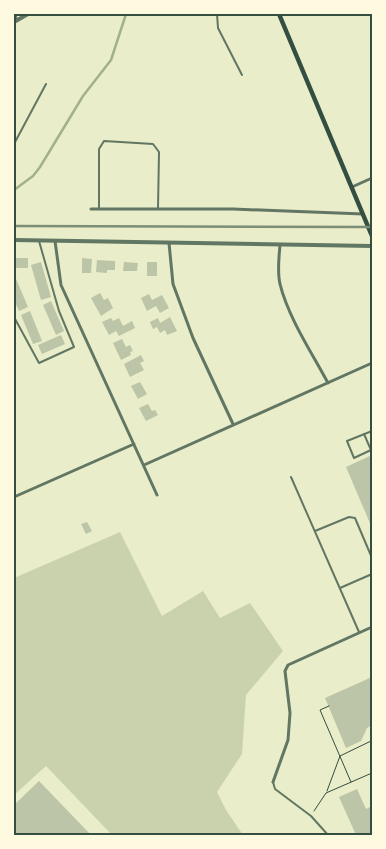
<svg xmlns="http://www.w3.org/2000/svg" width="386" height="849" font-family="'Titillium Web',sans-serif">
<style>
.green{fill:#cad2ad}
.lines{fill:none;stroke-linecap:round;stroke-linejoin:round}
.stream{stroke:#a3b18a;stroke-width:2.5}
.building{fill:#bcc5a7}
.path{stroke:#344e41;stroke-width:1}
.service{stroke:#617663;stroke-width:2}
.minor{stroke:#617663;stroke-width:3}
.tertiary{stroke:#617663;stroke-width:4}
.secondary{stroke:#344e41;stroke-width:4.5}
.rail{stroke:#7c8e77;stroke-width:2.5}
.neatline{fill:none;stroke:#344e41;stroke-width:2}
</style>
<rect width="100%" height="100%" fill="#e9edc9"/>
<path class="green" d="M120,532l42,84 41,-25 17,27 30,-15 33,48 -37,44 -4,59 -25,38 9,18 17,25h-131l-66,-69 -32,29v-217z"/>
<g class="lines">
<path class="stream" d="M14,190l19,-14 7,-9 43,-71 28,-36 15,-46"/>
</g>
<path class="building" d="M14,258h14v10h-14z
M82,258l10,1 -1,14h-9z
M97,260l18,1v9h-8v3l-11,-1z
M41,262l10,35 -10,3 -10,-35z
M124,262l14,1 -1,8h-14z
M147,262h10v14h-10z
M14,274l14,33 -9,4 -5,-11z
M100,293l4,7 4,-2 5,10 -12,8 -10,-18z
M149,294l3,6 10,-5 7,13 -9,5 -4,-7 -9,5 -6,-13z
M51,301l13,30 -8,4 -13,-30z
M30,311l12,30 -9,3 -12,-29z
M170,317l7,14 -10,4 -2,-5 -5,3 -3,-6 -4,2 -3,-7 8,-4 2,5z
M111,318l2,3 6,-3 4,8 9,-5 3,7 -16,8 -3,-5 -7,4 -7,-13z
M61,335l4,9 -23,10 -4,-9z
M122,339l4,8 4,-2 3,6 -3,1 1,3 -10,5 -8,-17z
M141,355l3,6 -4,2 4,7 -14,7 -6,-13z
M140,382l7,12 -9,5 -7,-13z
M148,404l4,7 3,-1 3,5 -12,6 -7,-13z
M372,455v73l-26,-61z
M87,522l5,9 -6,3 -5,-10z
M372,677v48l-5,3 -6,13 -15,7 -21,-50z
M39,781l52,54h-77v-30z
M357,789l9,20 6,-3v29h-16l-17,-38z"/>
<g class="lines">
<path class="path" d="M329,706l-9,4 31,72
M371,726l1,18
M327,791l13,-35 31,-15
M314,811l12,-18 46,-20"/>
<path class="service" d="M217,14l1,14 24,47
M14,144l32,-60
M99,209v-60l5,-8 49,3 6,8 -1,56
M14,317l25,46 35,-16 -15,-36 -20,-70
M364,434l7,16 -17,8 -7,-17 25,-10
M291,477l68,155
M315,531l34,-14 6,1 17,40
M340,588l32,-14
M273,782l2,7 36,27 17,19"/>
<path class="minor" d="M14,14l3,6
M352,187l20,-9
M91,209h142l130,5
M55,241l6,44 96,210
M169,243l4,41 20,54 40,86
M280,245c-1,13 -3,26 0,39 8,33 32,69 48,99
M144,465l228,-102
M14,497l120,-53
M273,782l15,-42 2,-27 -5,-42 3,-6 84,-38"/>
<path class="tertiary" d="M14,22l14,-8
M14,240l358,6"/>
<path class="secondary" d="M279,14l93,222"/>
<path class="rail" d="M14,226l358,1"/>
</g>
<rect width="386" height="849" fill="none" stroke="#fefae0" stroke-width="30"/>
<rect x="15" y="15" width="356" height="819" class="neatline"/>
</svg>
